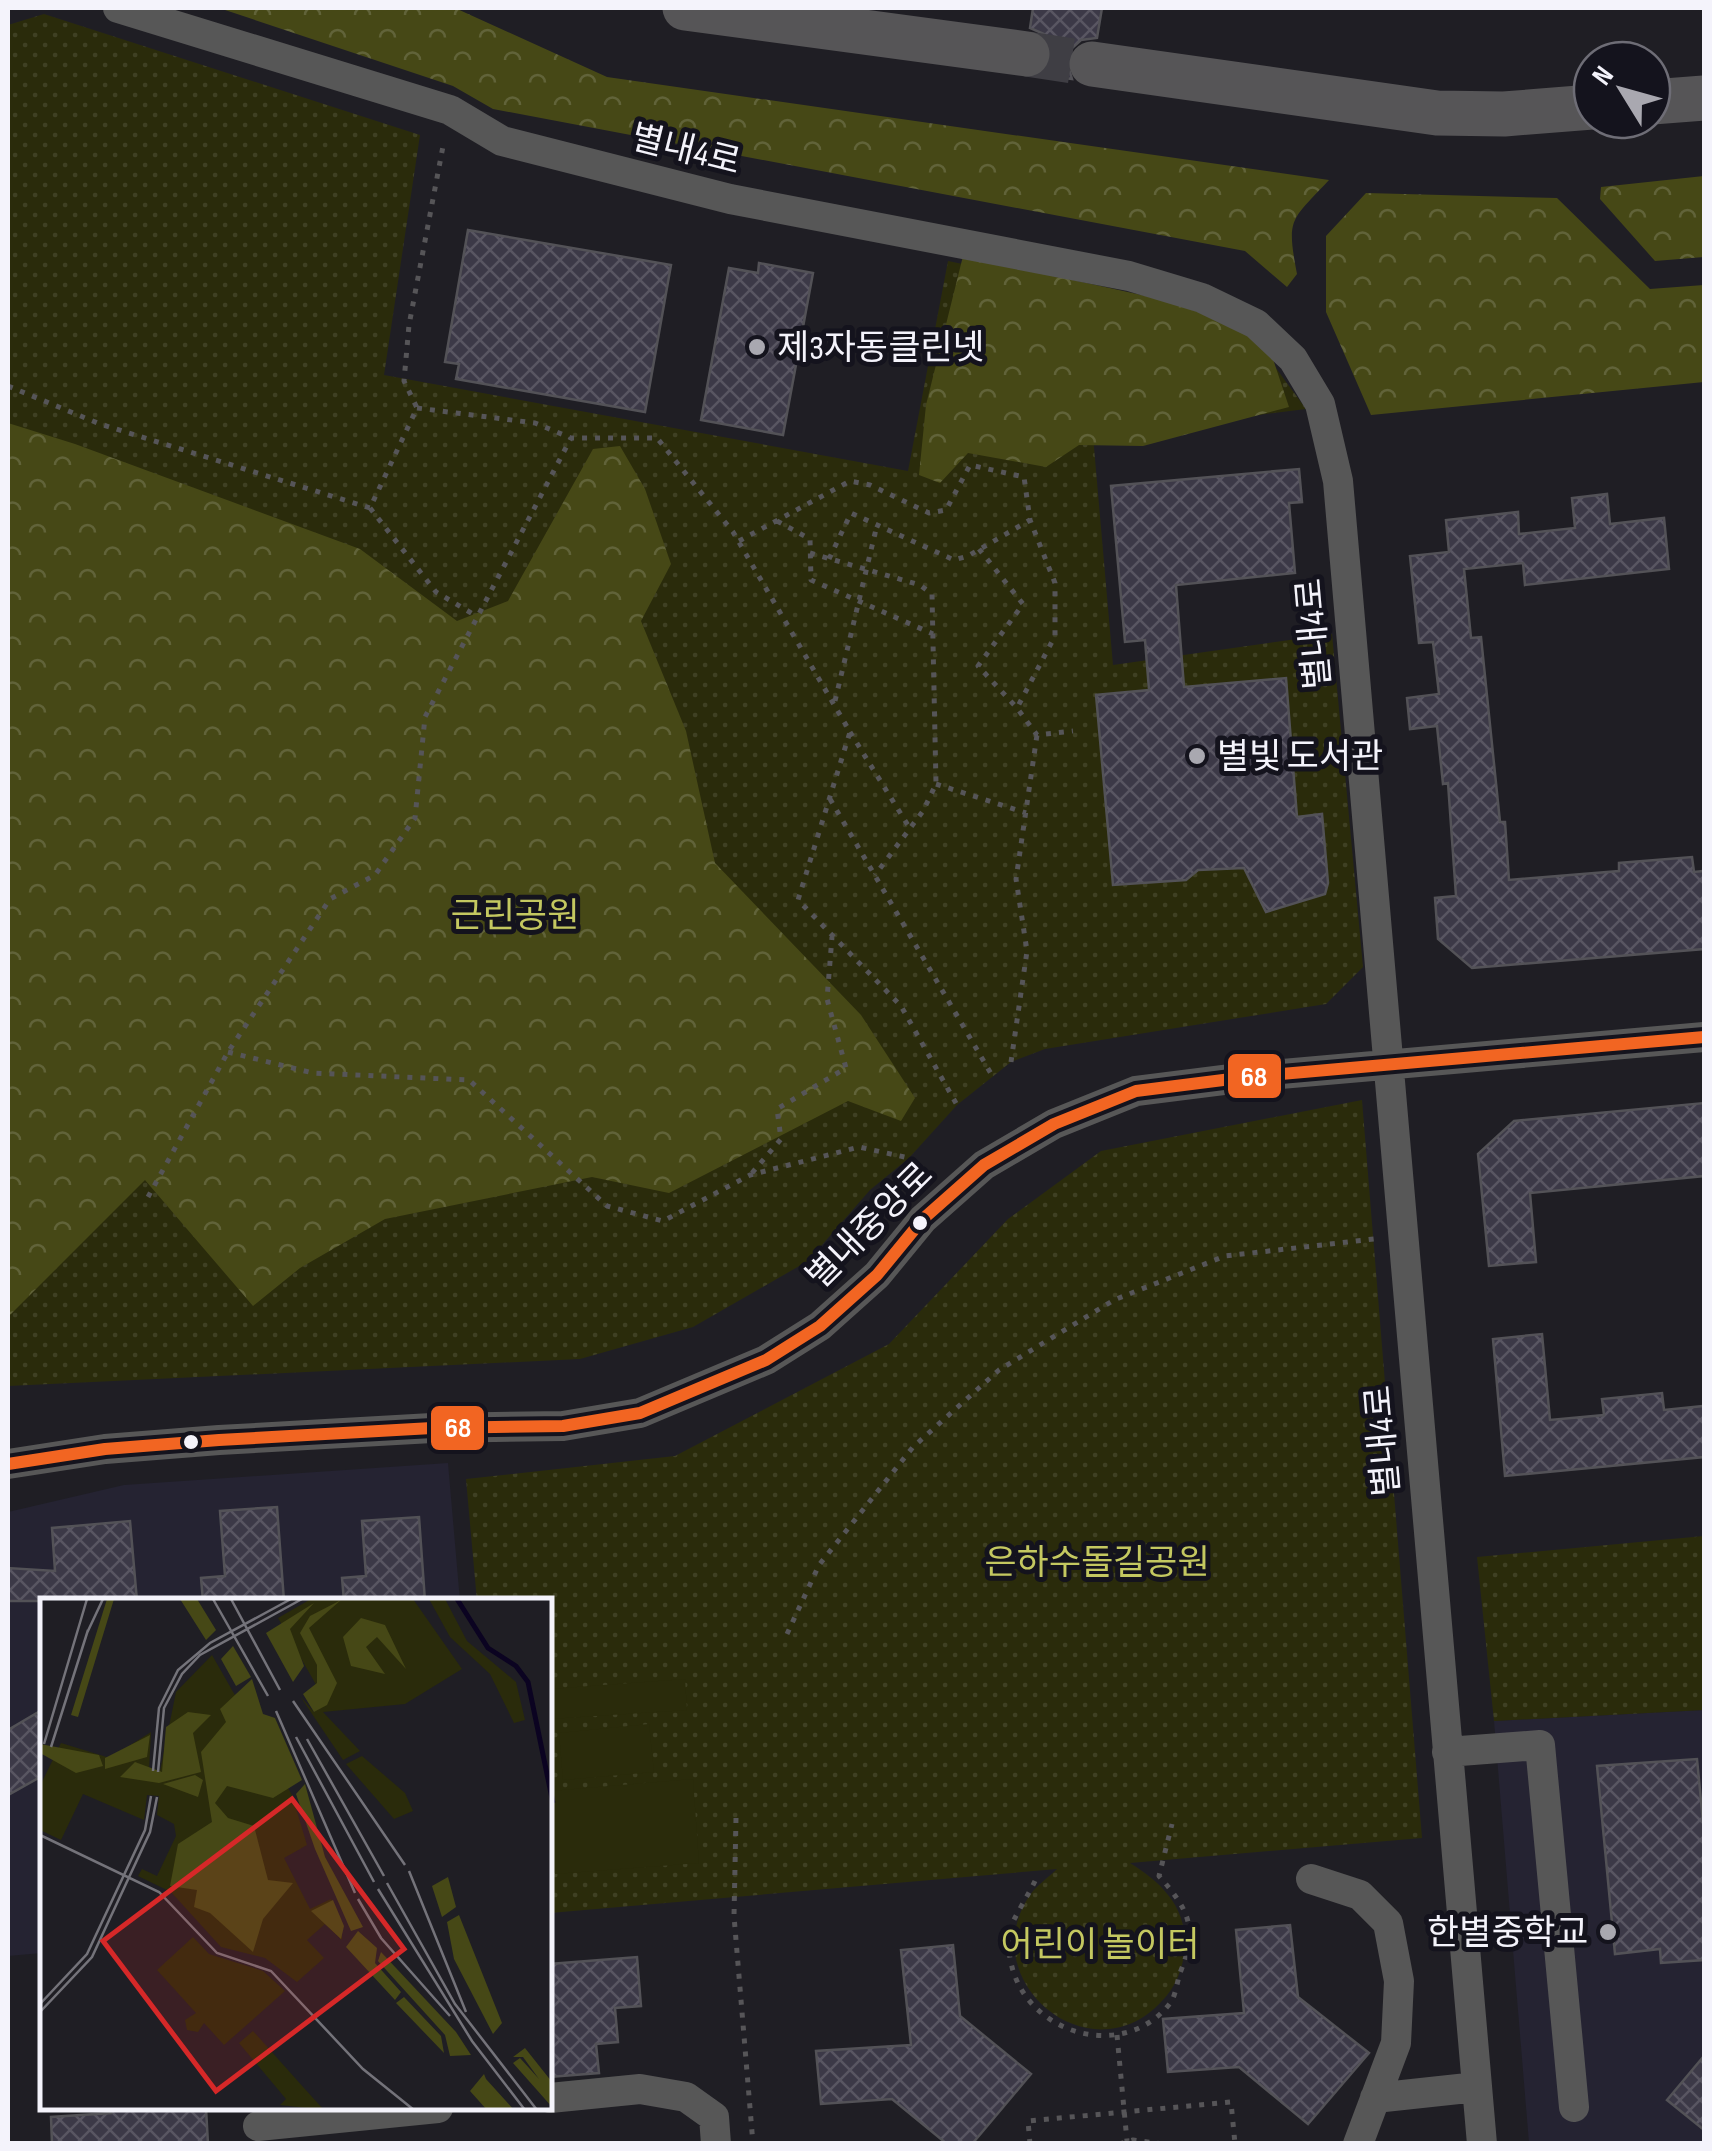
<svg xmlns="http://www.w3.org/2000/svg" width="1712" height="2151" font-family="'Sofia Sans Condensed','Noto Sans KR',sans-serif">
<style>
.built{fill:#252332}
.grass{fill:url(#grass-dots)}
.forest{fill:url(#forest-crowns)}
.pitch{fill:#2a2b0b}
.building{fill:url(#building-cross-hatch);stroke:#535257;stroke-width:2.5}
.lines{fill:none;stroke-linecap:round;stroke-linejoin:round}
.highway-tunnel{stroke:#3f3e44;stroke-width:45;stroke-dasharray:45 22;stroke-linecap:butt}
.path{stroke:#565558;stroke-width:5;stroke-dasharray:5 8;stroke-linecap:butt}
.minor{stroke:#575757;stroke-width:30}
.highway{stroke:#565557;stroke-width:45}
.bus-1-casing{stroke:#14131d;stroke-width:20}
.bus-1{stroke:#f26522;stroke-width:12}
.poi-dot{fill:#a9a8b0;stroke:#14131d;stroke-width:4}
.bus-dot{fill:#f4f3fb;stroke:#14131d;stroke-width:4}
.labels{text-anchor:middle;stroke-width:10;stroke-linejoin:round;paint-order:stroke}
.street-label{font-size:35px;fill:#f4f3fb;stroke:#14131d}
.poi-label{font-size:35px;fill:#f4f3fb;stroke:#14131d;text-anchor:start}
.park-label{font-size:35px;fill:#c4c860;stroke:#14131d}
.inset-river{fill:none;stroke:#0b0321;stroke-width:5}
.inset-road{fill:none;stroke:#74737a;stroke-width:2.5}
.view{fill:#d62828;fill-opacity:0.15;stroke:#d62828;stroke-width:5}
.inset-edge{fill:none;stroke:#f4f3fb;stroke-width:5}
.line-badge{stroke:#14131d;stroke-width:4}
.badge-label{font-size:28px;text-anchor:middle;font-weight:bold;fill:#fff}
</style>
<defs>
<pattern id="grass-dots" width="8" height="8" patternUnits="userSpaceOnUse" patternTransform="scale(2.5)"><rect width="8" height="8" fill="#2a2b0b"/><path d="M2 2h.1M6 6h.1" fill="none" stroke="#3f4023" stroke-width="1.8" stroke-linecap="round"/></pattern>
<pattern id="forest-crowns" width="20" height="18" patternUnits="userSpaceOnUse" patternTransform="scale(2.5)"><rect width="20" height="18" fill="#464816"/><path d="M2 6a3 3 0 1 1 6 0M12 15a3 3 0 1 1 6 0" fill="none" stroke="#616339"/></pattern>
<pattern id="building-cross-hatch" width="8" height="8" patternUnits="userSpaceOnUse" patternTransform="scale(2.5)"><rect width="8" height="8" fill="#3c3947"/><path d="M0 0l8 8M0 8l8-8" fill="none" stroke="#595662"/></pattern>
</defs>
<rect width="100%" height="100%" fill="#1f1e24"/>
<path class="built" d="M448,1463l12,138h-418v352l-34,3v-444l116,-27z
M1704,1710v433h-175l-35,-422z"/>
<path class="grass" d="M44,14l376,121 -36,240 524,96 40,-210 214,44 105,51 39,53 -213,27 20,229 219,-31 31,333 -37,37 -281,45 -34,13 -54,43 -48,53 -39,32 -62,71 -115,66 -113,32 -572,27v-1361z
M1362,1100l60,738 -292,25c31,19 57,44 55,84 -2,22 -9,40 -24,55 -71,76 -189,-21 -131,-107 7,-10 19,-18 27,-26l-507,44v-312h-73l-11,-122 209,-23 214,-112 119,-125 93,-68z
M1704,1536v174l-210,11 -17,-164z"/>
<path class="forest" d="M219,8h236l152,69 722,103c-38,41 -43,37 -32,94l-10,13 -42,-36 -752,-142 -40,-23z
M1704,176v81l-49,4 -55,-62 1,-12z
M1366,193l191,5 93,91 54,-4v97l-333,33 -45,-103v-76z
M963,256l247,54 58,34 21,63 -146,39 -64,-1 -33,22 -78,-14 -28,30 -21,-8 7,-70z
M8,423l67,21 285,105 97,72 51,-20 85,-152 27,-3 25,43 26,75 -30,57 45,110 29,132 146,152 54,83 -14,23 -53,-20 -179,92 -77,-16 -207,42 -85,49 -47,38 -108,-126 -137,137z"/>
<path class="pitch" d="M685,1679l2,31 -137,9v-30z
M649,1724l5,48 -91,8 -4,-47z
M693,1779l6,84 -144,11 -5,-83z"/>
<path class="building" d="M1033,8h69l-5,30 -16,2 -10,9 -5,10 6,20 -31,-4 7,-6 5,-12 -2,-14 -7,-9 -14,-6z
M468,230l203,35 -26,147 -189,-33 3,-15 -14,-2z
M759,263l54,10 -30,162 -82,-15 28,-152 29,5z
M1299,469l3,33 -13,1 6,70 -119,12 8,102 102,-9 11,139 25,-3 6,69 -3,11 -59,18 -22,-44 -46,2 -12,10 -73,5 -17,-190 53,-5 -4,-50 -20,2 -14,-156z
M1607,494l3,30 54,-6 5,51 -144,16 -2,-22 -59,6 7,69 10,-1 19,185h5l4,58 110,-9v-8l73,-6 2,15 10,-1v78l-232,19 -34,-29 -3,-41 21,-2 -8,-113 -5,1 -6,-58 -27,3 -3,-31 32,-4 -6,-52 -14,1 -9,-87 39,-4 -3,-32 72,-8 1,22 56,-6 -3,-30z
M1704,1103v73l-174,17 6,69 -47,4 -11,-112 36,-33z
M1542,1334l8,86 54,-5 -2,-16 60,-6 2,17 40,-4v51l-199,19 -12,-137z
M277,1507l7,94h-81l-2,-23 24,-2 -5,-65z
M419,1517l6,84h-81l-2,-23 24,-2 -4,-55z
M130,1521l7,80h-129v-33l47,3 -3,-43z
M42,1710v66l-34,19v-65z
M1697,1759l7,73v128l-43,3 -1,-14 -45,5 -18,-188z
M1290,1925l8,72 71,56 -61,71 -69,-57 -71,5 -5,-53 81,-6 -8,-83z
M953,1945l7,71 71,58 -59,70h-25l-55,-45 -71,5 -5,-53 95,-6 -10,-95z
M637,1957l4,49 -26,2 3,34 -22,2 3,29 -49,4v-113z
M1704,2056v74l-37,-30z
M110,2108h96l2,36h-156l-1,-27 60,-4z"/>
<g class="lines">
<path class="highway-tunnel" d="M1027,54l65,10"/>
<path class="path" d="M8,386l92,38 270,84 47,-100 -13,-27 5,-56 35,-184
M417,408l118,15 36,15h86l76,94 117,200 -52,168 103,106 56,99
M370,508l66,84 42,25
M777,521l33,18 1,41 122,54
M739,541l111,-60 20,4 59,28 17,-3 24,-45 54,12 6,43 25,63v53l-38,72
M979,549l44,55 -45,62 39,42 20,27 36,-4
M810,553l110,32 12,9 4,190 -13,27 -48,64
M829,559l22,-46 103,47 14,-4 62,-36
M835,701l42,-176
M850,732l59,95
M936,784l90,29
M830,799l163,278
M228,1052l85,21 156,7 138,126 56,15 87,-46 109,-28 50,11
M1011,1062l16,-111 -11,-72 21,-144
M752,1173l29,-34 -4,-30 69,-41 -19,-69 5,-62
M148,1197l80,-145 102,-153 45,-24 40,-57 10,-101 146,-279
M787,1634l32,-69 94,-118 86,-77 115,-70 111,-44 149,-17
M736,1818l-2,98 19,228
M1035,1881c-6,13 -22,38 -25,48 -3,11 -1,27 2,38 18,69 114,95 159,35 5,-8 6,-20 9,-29 18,-44 10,-62 -21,-97l13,-52
M1117,2035l10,106
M1030,2144l-2,-23 203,-19 4,42
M1119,2144l14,-4 30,4"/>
<path class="minor" d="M118,8l332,102 52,31 228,58 399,77 73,22 54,26 37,35 27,45 18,77 144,1663
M8,1464l97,-15 114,-9 213,-12 131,-2 77,-13 126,-53 54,-34 57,-51 46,-56 61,-54 70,-41 82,-33 111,-14 457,-40
M1447,1752l93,-7 34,362
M1311,1879l49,16 28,28 11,58 -3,62 -38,101
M550,2098l90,-9 46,8 28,20 2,27
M1375,2098l102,-11
M258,2126l180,-18"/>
<path class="highway" d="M685,8l342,46
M1092,64l345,49 67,1 88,-7
M1652,102l52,-4"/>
<defs>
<path id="bus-1" d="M8,1464l97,-15 114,-9 213,-12 131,-2 77,-13 126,-53 54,-34 57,-51 46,-56 61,-54 70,-41 82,-33 111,-14 457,-40"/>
</defs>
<use href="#bus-1" class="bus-1-casing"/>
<use href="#bus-1" class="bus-1"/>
</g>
<g class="poi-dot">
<circle cx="757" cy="347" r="10"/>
<circle cx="1197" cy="756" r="10"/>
<circle cx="1608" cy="1932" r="10"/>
</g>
<g class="bus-dot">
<circle cx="920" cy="1223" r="9"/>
<circle cx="191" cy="1442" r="9"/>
</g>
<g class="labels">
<g class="street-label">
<text transform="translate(686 149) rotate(14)" y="12">별내4로</text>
<text transform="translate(1313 634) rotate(-95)" y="12">별내4로</text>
<text transform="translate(869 1225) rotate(-45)" y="12">별내중앙로</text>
<text transform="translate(1382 1441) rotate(-95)" y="12">별내4로</text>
</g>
<g class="poi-label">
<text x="777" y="359">제3자동클린넷</text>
<text x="1217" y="768">별빛 도서관</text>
<text x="1588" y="1944" text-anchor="end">한별중학교</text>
</g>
<g class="park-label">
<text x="515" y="927">근린공원</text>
<text x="1097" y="1574">은하수돌길공원</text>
<text x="1100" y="1956">어린이 놀이터</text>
</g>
</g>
<g transform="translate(40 1598)">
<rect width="512" height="512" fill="#1f1e24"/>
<path d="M271,1h102l49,70 -57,35 -82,8 37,39 -17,9 -43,-64 14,16 13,-8 -49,-86zM389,1h16l22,42 49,41 9,38 -11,3 -24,-49 -40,-37zM172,57l80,140 15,50 -23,13 26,51 21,-10 10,22 1,19 -17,-16 -18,16 17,18 -27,24 -32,-24 -44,-11 -50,-55 -33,-16 4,-7 15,7 19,-40 -2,-12 -17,-9 2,-19 -12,-1 -3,25 -61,-26 -22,46 -21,-10v-44l21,-43 49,15 41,-26 -2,38 11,1 16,-79zM322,158l43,37 8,18 -19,8 -48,-55zM153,339l16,17 54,17 22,20 -61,54 -20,-22 -6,9 -11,-2 -2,-10 11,-7 -39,-43zM213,433l51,57 20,22 -44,-5 6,-6 -47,-56z" fill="#2a2b0b"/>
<path d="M67,1h7l-36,118 -7,-2zM140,1h17l19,31 -10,10zM301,2l-32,28 28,55 -10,22 -13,7 -11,-18 14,-11v-18l-17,-32 10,-17zM274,5l-24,26 14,37 -11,16 -27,-49zM321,20l24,7 21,44 -29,-32 -11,10 19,27 -34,-8 -8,-29zM193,48l18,31 -15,9 -15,-27zM212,81l11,35 12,4 27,62 -29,18 -46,-12 -12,17 13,15 26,8 14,54 25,3 -30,36 -10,33 -43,-39 -16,-6 3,-17 -27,-4 8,-42 34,-22 -11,-70 25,-30 -6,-13zM148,114l23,3 -18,18 8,39 -42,11 -39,-6 15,-15 27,10 4,-45zM110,137l-3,22 -42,12v-11zM0,146l59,11 4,11 -27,7 -36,-20zM155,177l8,5 -5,17 -35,-13zM265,186l20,73 38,70 -12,4 -36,-82 -19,-55zM408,279l8,30 -14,10 -10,-31zM293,302l11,26 -3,13 -30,-28zM419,317l43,108 -9,11 -39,-75 -7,-37zM318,333l19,17 -2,15 26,29 -6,8 -49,-53zM341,354l75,80 15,23 -21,1 -5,-21 -67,-74zM364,399l37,39 3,17 -48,-50zM485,450l27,34v25l-39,-44 7,-5 19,21 -16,-22h-10zM444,476l2,5 28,31h-27l-17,-19z" fill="#464816"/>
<path class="inset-river" d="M417,1l31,49 28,18 12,16 25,121"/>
<path class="inset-road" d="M173,1l55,97M191,1l49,91M47,35l16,-34M253,103l112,164M236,113l79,182M256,139l78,145M267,141l77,137M4,146l43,-145M11,149l37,-117M113,173l6,-63 19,-38 32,-27 81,-44M118,174l6,-64 18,-34 18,-19 102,-56M0,237l119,57 58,61 54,18 92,98 51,41M369,273l57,141M347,285l68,121 82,106M338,291l94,152 53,69M318,301l23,39 69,78M0,406l47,-50 58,-124 6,-34M0,414l52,-55 58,-125 7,-35"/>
<path class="view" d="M252,201l112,150 -188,142 -113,-150z"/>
<rect width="512" height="512" class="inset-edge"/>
</g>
<g class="line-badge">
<rect x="1226" y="1052" width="57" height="48" rx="10" fill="#f26522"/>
<rect x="429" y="1404" width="57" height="48" rx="10" fill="#f26522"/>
</g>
<g class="badge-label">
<text x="1254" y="1086">68</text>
<text x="458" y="1437">68</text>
</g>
<rect width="1712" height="2151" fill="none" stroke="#f4f3fb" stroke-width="20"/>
<g transform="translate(1622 90) rotate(307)"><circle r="48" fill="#14131d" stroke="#6e6d76" stroke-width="2.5"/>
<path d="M0-8L18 38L0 25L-18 38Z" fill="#a9a8b0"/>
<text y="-15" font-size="28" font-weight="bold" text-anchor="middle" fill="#f4f3fb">N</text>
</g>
</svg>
